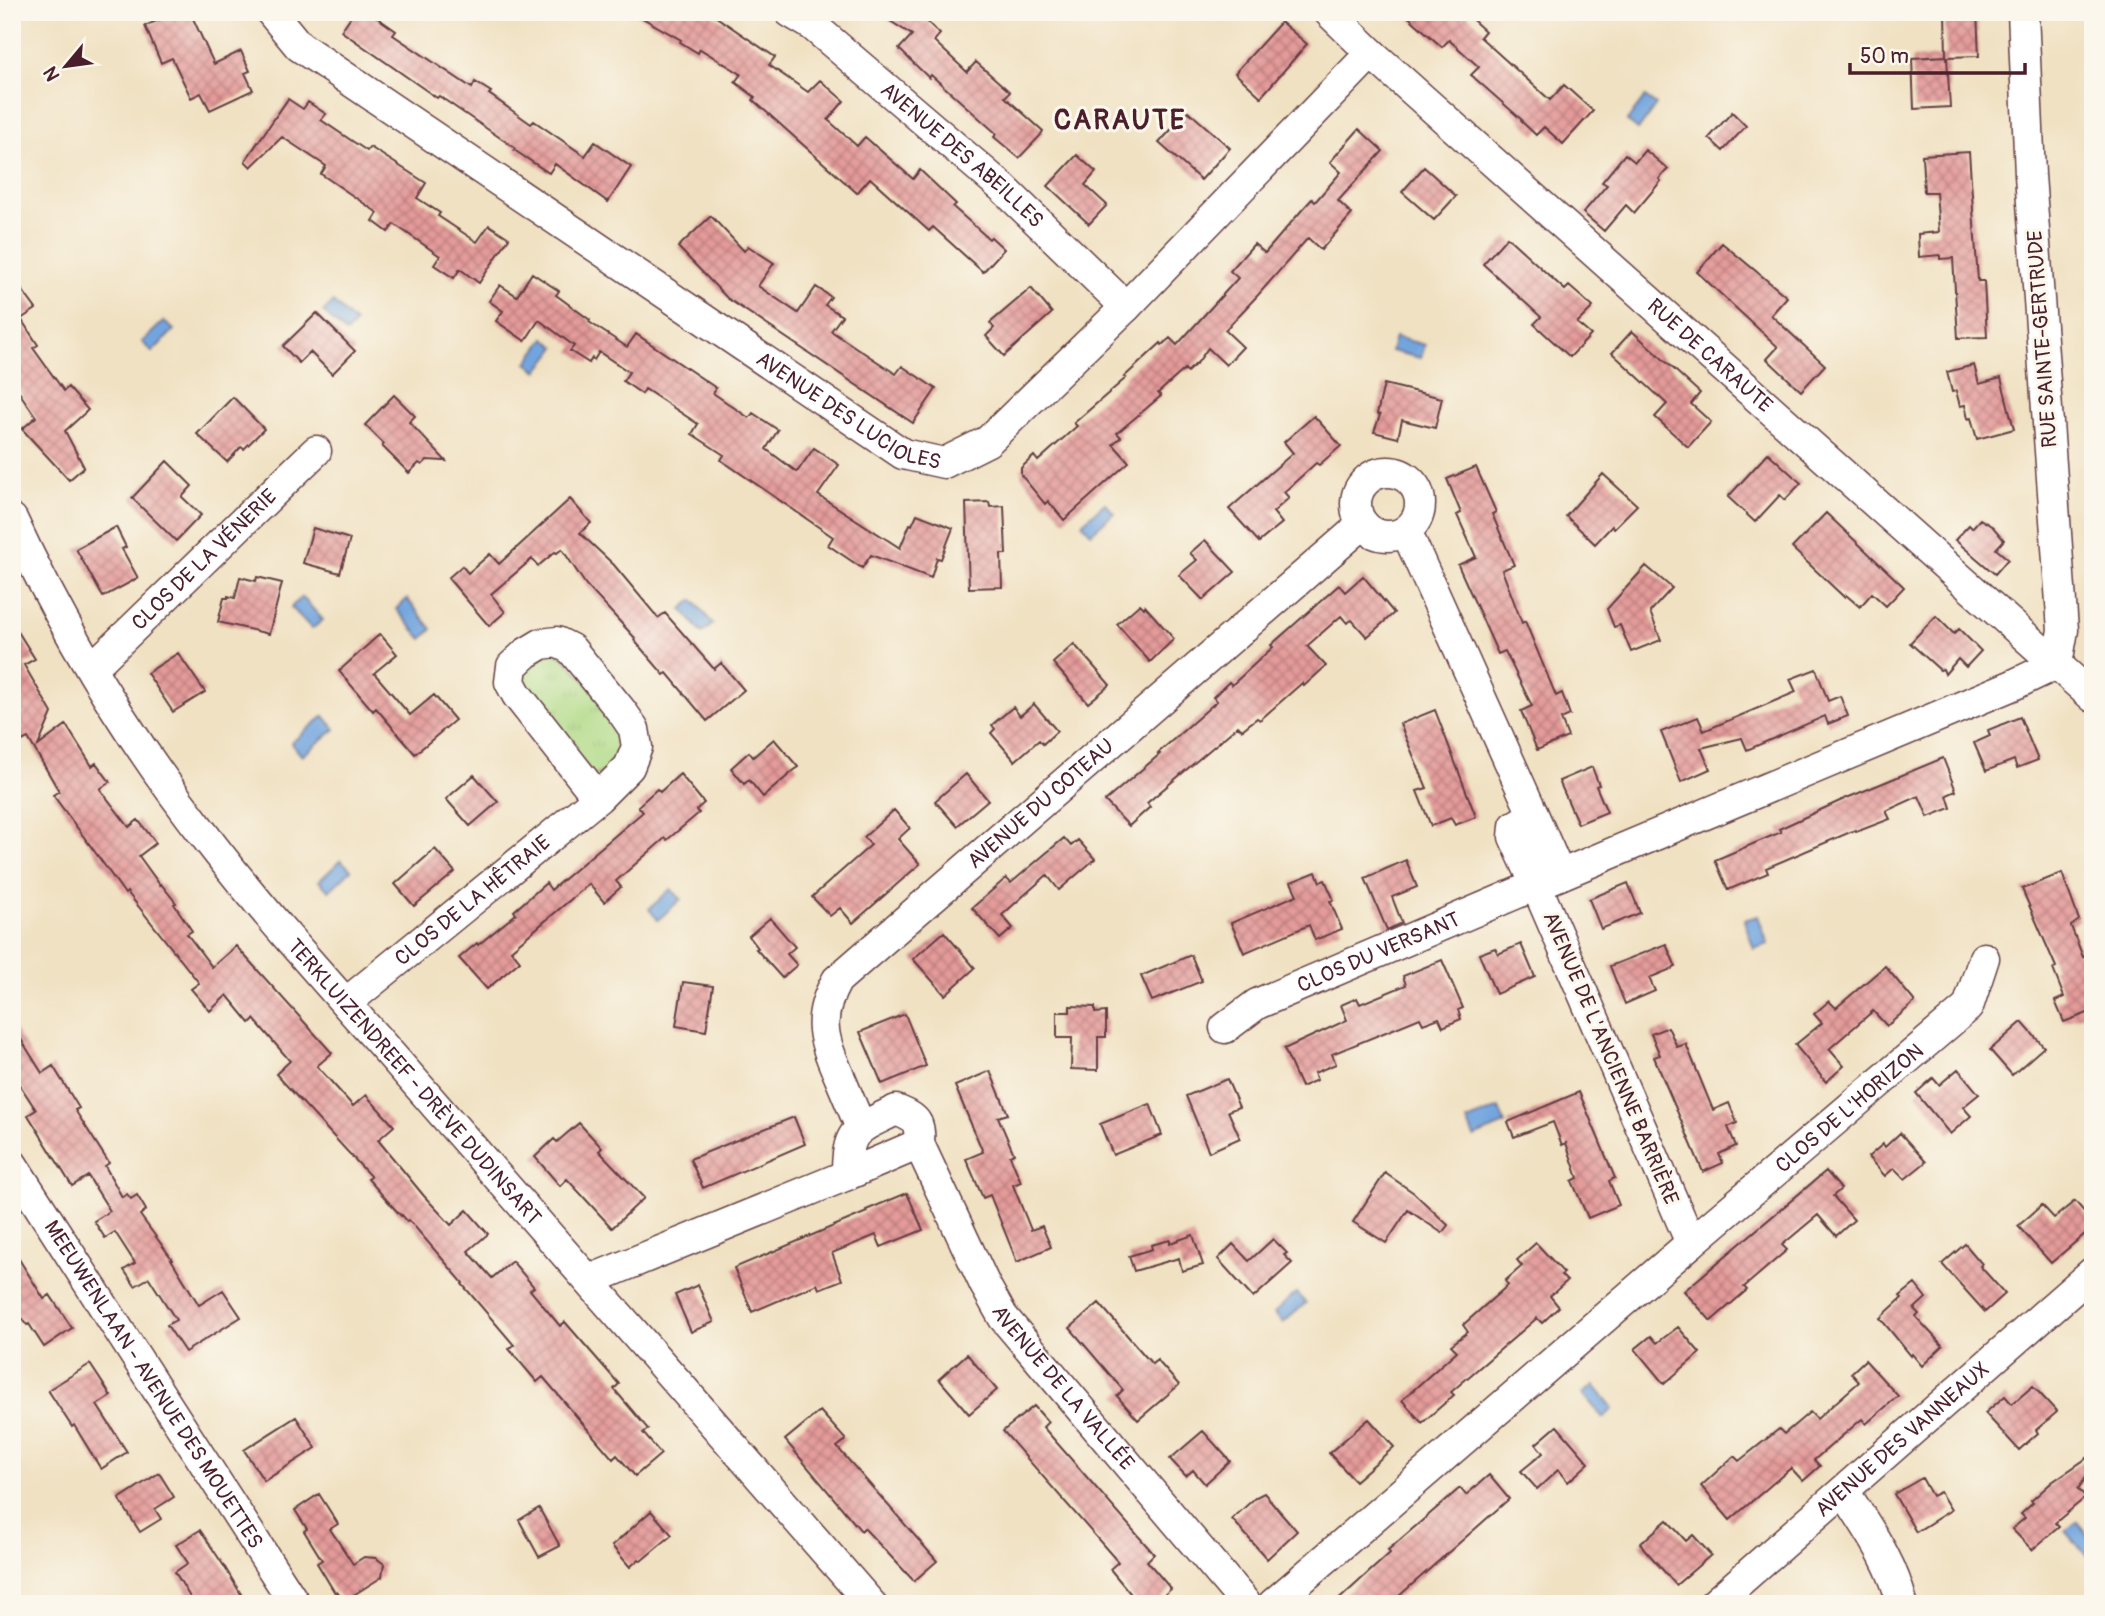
<svg xmlns="http://www.w3.org/2000/svg" width="2105" height="1616" font-family="Pangolin,sans-serif">
<style>
.grass{fill:url(#grass-tufts);stroke:#7c7c58;stroke-width:2}
.water{fill:#72a5de;stroke:#5e6284;stroke-width:2}
.building{fill:url(#building-cross-hatch)}
.lines{fill:none;stroke-linecap:round;stroke-linejoin:round}
.minor-casing{stroke:#633c42;stroke-width:33}
.minor{stroke:#fff;stroke-width:30}
.labels{text-anchor:middle;stroke-width:6;stroke-linejoin:round;paint-order:stroke}
.street-label{font-size:21px;fill:#4a1f2b;stroke:#fbf7ec}
.district-label{font-size:28px;font-weight:bold;letter-spacing:2px;fill:#4a1f2b;stroke:#fbf7ec}
</style>
<defs>
<pattern id="grass-tufts" width="24" height="20" patternUnits="userSpaceOnUse" patternTransform="scale(1.75)"><rect width="24" height="20" fill="#aed984"/><path d="M3 7l-1-3M5 7V3M7 7l1-3M15 17l-1-3M17 17v-4M19 17l1-3" fill="none" stroke="#97ba72"/></pattern>
<pattern id="building-cross-hatch" width="8" height="8" patternUnits="userSpaceOnUse" patternTransform="scale(1.75)"><rect width="8" height="8" fill="#e49b9a"/><path d="M0 0l8 8M0 8l8-8" fill="none" stroke="#bb7e7e"/></pattern>
</defs>
<rect width="100%" height="100%" fill="#fbf7ec"/>
<filter id="ink" filterUnits="userSpaceOnUse"><feTurbulence type="fractalNoise" baseFrequency=".0143" numOctaves="2"/><feDisplacementMap in="SourceGraphic" scale="14" xChannelSelector="R" yChannelSelector="G"/><feConvolveMatrix kernelMatrix="1 2 1 2 8 2 1 2 1" color-interpolation-filters="sRGB"/></filter>
<filter id="wash" filterUnits="userSpaceOnUse"><feTurbulence type="fractalNoise" baseFrequency=".00686" numOctaves="4" result="noise"/><feDisplacementMap in="SourceGraphic" scale="28" xChannelSelector="R" yChannelSelector="G"/><feGaussianBlur stdDeviation="1.57" result="paint"/><feColorMatrix in="noise" values="0 0 0 0 0 0 0 0 0 0 0 0 0 0 0 0 0 1.4 0 .05"/><feComposite in="paint" operator="in"/></filter>
<g filter="url(#wash)">
<rect width="100%" height="100%" fill="#f0e1c2"/>
<path class="grass" d="M554,648l60,63 12,37 -12,20 -20,8 -69,-80 -4,-27z"/>
<path class="water" d="M1645,97l11,8 -18,25 -11,-9z
M333,302l22,21 -9,10 -23,-21z
M164,321l10,9 -22,22 -10,-10z
M1395,337l30,8 -4,13 -30,-7z
M545,338l11,9 -18,24 -11,-8z
M1105,503l9,10 -23,20 -9,-10z
M302,597l21,23 -11,9 -21,-22z
M407,599l25,30 -10,10 -26,-30z
M693,600l20,24 -11,9 -20,-24z
M324,716l11,13 -33,27 -11,-13z
M341,860l10,10 -22,21 -10,-10z
M671,889l10,10 -23,21 -9,-11z
M1758,916l10,28 -14,5 -10,-29z
M1499,1108l6,16 -31,13 -7,-16z
M1296,1293l10,10 -23,20 -9,-10z
M1594,1385l19,24 -10,9 -20,-24z
M2077,1522l16,19v8l-7,6 -20,-24z"/>
<g id="blocks">
<path class="building" d="M176,12h14l24,52 27,-13 9,20 -5,2 8,17 -43,20 -9,-17 -10,5 -19,-40 -11,5 -16,-37z
M354,12h15l27,19 -3,4 79,53 3,-6 16,10 -2,2 42,30 3,-3 51,35 10,-14 36,25 -23,35 -53,-38 -6,9 -35,-23 1,-2 -76,-52 -2,2 -96,-67z
M632,12h77l66,45 -6,8 39,27 12,-12 24,21 -16,19 29,26 8,-9 48,42 7,-9 36,34 -3,3 36,32 2,-2 13,12 -21,23 -50,-45 -4,4 -59,-53 -13,15 -104,-93 2,-3 -20,-15 6,-8 -41,-25 -2,4 -18,-11 1,-2z
M876,12h41l23,22 -6,7 33,31 9,-10 34,30 -5,5 38,34 -3,5 -21,22 -25,-21 3,-3 -66,-59 -2,3 -30,-29 13,-14z
M1403,12h61l21,19 -5,6 70,63 14,-15 29,26 -30,33 -19,-17 -8,8 -15,-14 1,-1 -51,-45 8,-8 -30,-27 -7,7z
M1945,12h32l2,44 -32,1 3,50 -36,2 -2,-51 34,-2z
M1281,22l26,22 -46,53 -26,-24z
M288,99l15,10 5,-7 18,12 -5,6 46,31 3,-4 56,36 -9,15 23,15 -2,3 39,26 12,-17 20,13 -30,45 -19,-14 -6,9 -20,-13 6,-9 -46,-32 -6,8 -15,-11 5,-8 -57,-39 5,-8 -44,-29 -31,30 -6,-6z
M1188,111l42,37 -29,32 -42,-37z
M1732,112l14,14 -23,25 -14,-13z
M1359,129l24,22 -45,50 14,13 -31,36 -13,-12 -50,57 -33,35 18,17 -17,18 -18,-17 -10,14 -11,10 -2,-3 -27,24 3,3 -44,37 4,4 -8,7 16,18 -65,58 -16,-19 -3,3 -24,-29v-7l13,-12 4,5 39,-35 -3,-3 52,-45 -2,-1 37,-34 1,2 8,-7 7,7 61,-67 -8,-7 24,-27 11,9 37,-43 10,-11 3,3 26,-30 -11,-10z
M1645,150l23,19 -9,10 2,2 -27,32 -8,-8 -22,26 -21,-18 24,-28 -5,-3 23,-28 10,8z
M1969,152l9,129h6l3,56 -29,1 -5,-80 -13,1v-4l-21,2 -1,-23 21,-2 -3,-40h-12l-2,-37z
M1077,155l19,17 -11,13 22,20 -18,19 -41,-38z
M1424,167l32,29 -22,24 -32,-28z
M711,216l33,35 4,-5 26,17 -16,23 40,27 18,-26 15,10 -6,8 17,11 -11,15 65,43 6,-8 34,23 -23,34 -186,-125 -49,-51z
M1507,237l58,53 4,-4 24,21 -16,16 14,12 -21,22 -36,-33 7,-7 -58,-53z
M1722,243l65,54 -16,18 54,50 -24,26 -34,-32 11,-12 -81,-75z
M532,273l27,18 -3,4 34,25 -1,2 38,25 9,-13 80,54 -3,5 36,25 4,-5 25,17 -12,19 31,23 17,-24 25,17 -21,30 82,53 10,-24 2,1 5,-11 36,14 -12,31 -4,-1 -6,20 -60,-23 -9,13 -34,-23 5,-8 -112,-77 3,-5 -32,-21 6,-10 -53,-35 -3,5 -19,-13 6,-9 -30,-20 -5,8 -2,-2 -3,5 -19,-12 4,-5 -35,-26 -14,21 -29,-20 7,-10 -14,-10 11,-16 17,11z
M12,276l24,33 -15,10 17,26 -5,3 31,43 4,-4 20,23 -23,21 19,36 -15,13 -47,-51 14,-12 -24,-35z
M1031,288l21,25 -48,43 -18,-20 8,-8 -4,-5z
M317,313l38,38 -23,23 -22,-22 -11,11 -16,-17z
M1632,331l68,62 -9,11 20,18 -23,25 -33,-30 12,-13 -55,-51z
M1974,365l5,19 22,-6 13,51 -37,10 -6,-21 -3,1 -3,-14 -5,1 -4,-15 -4,1 -5,-20z
M1384,384l58,14 -7,30 -33,-8 -4,18 -24,-6 6,-17 -3,-1z
M394,395l21,21 -6,6 37,39 -19,-1 -5,5 -3,-2 -10,10 -27,-27 2,-2 -19,-19z
M233,397l31,32 -20,20 -3,-2 -14,15 -30,-28z
M1314,416l27,30 -22,19 -3,-2 -32,29 5,6 -16,14 9,11 -23,19 -30,-33 64,-56 -9,-11z
M1768,453l33,30 -16,17 -5,-5 -25,27 -27,-25z
M167,461l25,25 -10,11 19,18 -25,26 -44,-43z
M1476,467l20,45 -4,2 22,51 -12,5 20,53 3,-2 31,75 6,-3 8,22 -9,4 7,18 -31,13 -16,-39 11,-5 -27,-55 -7,3 -40,-89 18,-8 -19,-42 4,-2 -14,-34z
M1603,474l34,31 -23,23 -2,-2 -17,18 -29,-28z
M570,499l21,24 -11,10 34,32 44,53 7,-5 49,56 7,-6 23,27 -37,31 -40,-48 -3,2 -30,-35 1,-2 -49,-53 -24,-36 -5,4 -2,-1 -17,14 -6,-7 -41,35 14,18 -16,14 -41,-48 14,-12 6,7 22,-19 9,10z
M989,502l1,5 14,-1 2,48h-5l1,33 -33,1 -3,-85z
M1826,513l78,74 -18,19 -14,-13 -12,14 -14,-12 -2,2 -52,-49z
M1980,519l13,8 11,13 -8,9 12,10 -13,15 -40,-34 14,-15 3,3z
M116,527l10,20 -4,2 16,29 -35,19 -27,-48z
M313,528l37,11 -10,34 -37,-10z
M1205,540l30,32 -32,28 -24,-25 18,-15 -7,-7z
M1646,566l26,22 -22,24 11,28 -30,12 -11,-27 -6,2 -7,-18z
M1363,576l31,37 -10,9 -17,15 -15,-17 -5,3 -6,-7 -34,30 19,20 -22,20 -2,-3 -42,37 -3,-2 -15,12 -4,-4 -91,77 3,4 -21,19 -24,-25 55,-47 -2,-1 59,-52 -4,-4 16,-15 3,3 41,-38 -2,-2 68,-60 6,7z
M240,577l16,4 1,-4 25,6 -13,51 -51,-12 6,-24h4v-2l7,2z
M1140,604l4,4 1,-2 29,33 -24,23 -33,-38z
M1936,616l18,18 5,-5 22,22 -15,16 -8,-8 -13,15 -2,-5 -3,1 -30,-27z
M12,622l23,37 -11,6 28,48 -14,33 28,-21 26,41 4,-3 14,19 -10,7 29,38 9,-7 18,23 -17,13 21,29 1,-1 15,19 -2,1 18,27 -5,3 25,33 24,-21 96,107 -15,13 36,40 13,-11 28,31 -16,14 46,56 27,29 16,-15 21,24 -20,17 24,27 20,-17 22,26 -4,3 30,36 5,-4 54,62 -5,5 34,40 -5,4 18,21 -26,22 -18,-21 -4,4 -70,-82 -6,5 -28,-33 5,-4 -52,-61 1,-1 -54,-63 -2,1 -5,-6 -1,1 -33,-37 3,-2 -95,-103 14,-13 -36,-42 -4,4 -23,-28 -17,16 -19,-22 8,-6 -72,-91 -2,2 -30,-42 -42,-57 6,-4 -31,-53 -6,3 -10,-17z
M380,634l17,20 -23,19 36,42 24,-20 21,25 -40,34 -39,-46 -3,3 -34,-40z
M1074,644l36,41 -22,18 -35,-40z
M178,653l27,39 -32,20 -26,-39z
M1816,669l12,32 12,-5 8,20 -20,8 -3,-8 -78,34 -5,-12 -41,10 9,21 -29,13 -20,-50 37,-15 6,14 92,-39 -6,-13z
M1034,704l23,27 -14,13 -4,-4 -24,21 -24,-28 4,-4 -3,-4 21,-18 7,9z
M1435,710l41,107 -21,8 -4,-7 -20,8 -14,-35 10,-3 -27,-64z
M2020,717l18,43 -21,8 -3,-8 -28,11 -12,-28 16,-7 -2,-6z
M774,739l24,28 -35,30 -14,-17 -5,4 -13,-16 18,-16 4,5z
M1943,758l13,33 -9,4 4,13 -23,9 -9,-21 -33,15 4,8 -34,13 -1,-2 -89,38 2,5 -40,17 -13,-30 66,-28 -2,-3 63,-29z
M1592,767l7,18 -3,1 11,26 -29,12 -19,-43z
M680,774l24,29 -8,7 3,3 -32,27 -2,-2 -49,43 5,6 -17,15 -15,-18 -78,66 9,11 -33,28 -28,-31 18,-15 1,2 38,-31 -2,-3 32,-28 5,7 92,-78 -5,-6 19,-17 3,3z
M966,774l22,26 -31,26 -22,-25z
M474,775l24,27 -28,24 -24,-27z
M894,810l16,18 -12,11 22,25 -67,59 -13,-15 -10,8 -18,-19 59,-52 -7,-8z
M1064,838l7,8 7,-6 17,19 -36,31 -12,-15 -45,40 11,13 -13,11 -28,-31 34,-30 5,5z
M435,849l20,23 -41,34 -19,-22z
M1406,860l11,27 -25,10 10,26 -15,7 -22,-52z
M1316,872l4,10 5,-2 9,20 -4,1 12,28 -27,11 -6,-15 -65,28 -13,-30 66,-28 -6,-13z
M2062,873l17,47 -8,6 12,31 2,-1 8,19v36l-29,11 -9,-21 9,-4 -11,-28 3,-2 -34,-78z
M1628,883l12,30 -39,16 -12,-30z
M770,918l25,29 -8,7 10,11 -15,13 -26,-29 2,-1 -9,-12z
M944,932l31,36 -30,27 -32,-36z
M1521,944l14,33 -39,17 -17,-40 16,-6 3,6z
M1666,944l10,23 -27,11 6,13 -30,13 -15,-38z
M1191,955l11,26 -50,20 -11,-25z
M1442,960l21,48 -5,2 3,9 -18,8 -4,-9 -16,6 -3,-6 -88,36 4,10 -22,9 3,7 -16,7 -17,-38 63,-29 -6,-15 16,-7 3,6 46,-19 -3,-9z
M1885,966l30,36 -28,24 -14,-15 -44,38 15,17 -18,16 -31,-37 27,-22 -8,-9 15,-13 7,7z
M683,982l30,4 -7,45 -30,-5z
M1070,1006l25,1v6l11,-1v25h-8v33l-27,-1 1,-31h-15v-26h13z
M905,1014l21,52 -44,18 -22,-52z
M2022,1022l22,25 -32,28 -22,-25z
M12,1025l30,48 11,-7 26,42 -4,2 34,53 -4,3 17,31 5,-3 4,5 6,-4 9,15 -6,5 32,44h-1l28,46 24,-15 18,27 -56,35 -18,-27 9,-5 -27,-42 -14,8 -11,-16 11,-7 -20,-31 -10,6 -11,-17 16,-10 -22,-35 -16,10 -44,-71 8,-5 -24,-37z
M1668,1027l9,20 9,-3 27,66 16,-7 8,20 -9,4 8,19 -17,8 4,9 -20,9 -49,-115 6,-2 -9,-21z
M1958,1069l21,25 -16,13 8,9 -21,18 -34,-41 17,-15 6,7z
M990,1071l18,43 -10,3 16,37 -4,2 11,26 -8,3 18,45 11,-4 9,21 -34,15 -27,-67 -7,3 -17,-39 17,-7 -28,-66z
M1227,1079l12,28 -11,4 12,27 -31,14 -23,-56z
M1579,1092l36,86 -6,3 10,24 -31,13 -16,-37 6,-3 -12,-35 -4,2 -9,-23 -39,15 -6,-15z
M1150,1104l12,31 -49,20 -13,-31z
M794,1117l11,27 -102,44 -13,-29z
M579,1123l23,25 -3,3 45,47 -32,30 -45,-49 -7,7 -25,-29 19,-18 3,3z
M1900,1133l26,29 -21,17 -11,-11 -9,8 -17,-19 15,-13 2,3z
M1826,1171l15,18 -8,7 21,24 -18,16 -18,-21 -36,30 5,5 -43,37 3,3 -36,31 -27,-30z
M1385,1173l29,20 34,32 -6,8 -34,-23 -22,33 -33,-21z
M907,1193l16,37 -42,17 -5,-12 -44,18 10,27 -23,9 -2,-5 -65,28 -18,-44 133,-56 -1,-2z
M2075,1201l18,21v5l-42,36 -33,-37 24,-21 12,13z
M1193,1235l10,30 -21,6 -3,-13 -45,13 -5,-15 23,-7 -1,-4 19,-5v3z
M1273,1239l14,14 -3,2 8,8 -39,35 -35,-39 15,-15 16,17z
M1536,1243l28,30 -3,2 6,6 -17,15 9,11 -17,16 -5,-5 -86,74 3,3 -32,28 -20,-23 55,-49 -6,-6 17,-13 -5,-7 45,-40 -3,-4 17,-15 -5,-6z
M1965,1244l17,20 -2,2 25,28 -20,18 -43,-48z
M12,1248l32,51 6,-4 22,33 -28,19 -15,-23 -2,1 -4,-6 -4,2 -7,-12z
M1915,1284l11,14 -12,11 5,5 -3,3 27,29 -21,20 -10,-12 -1,2 -31,-38 22,-20 -2,-2z
M698,1285l16,37 -23,10 -16,-37z
M1099,1303l53,61 5,-4 22,25 -41,35 -21,-24 6,-6 -53,-62z
M1678,1327l22,26 -36,31 -29,-35 16,-13 6,7z
M967,1354l30,36 -28,24 -30,-35z
M1865,1360l33,36 -32,28 -4,-5 -48,41 6,6 -17,15 -12,-13 -61,52 -29,-34 33,-30 5,5 40,-32 5,5 26,-22 7,7 42,-37 -8,-9z
M90,1364l21,32 -14,9 30,47 -26,17 -27,-44 -2,2 -24,-37z
M2033,1386l24,26 -21,18 2,3 -19,17 -34,-37 20,-17 7,8z
M1034,1406l14,16 -5,5 111,127 -7,7 24,28 -17,15h-15l-29,-35 8,-7 -115,-131z
M820,1411l26,29 -9,7 100,114 -23,20 -50,-53 -3,3 -76,-91z
M296,1417l20,31 -52,33 -20,-31z
M1369,1419l25,28 -39,34 -26,-28z
M1557,1426l32,37 -21,19 -10,-12 -21,19 -16,-18 22,-18 -7,-9z
M1203,1431l27,30 -25,23 -12,-14 -7,6 -16,-17z
M2093,1454v13l-15,22 8,8 -31,26 4,4 -27,23 -20,-21 13,-11 -4,-4 12,-11 -2,-2 21,-19z
M159,1473l15,24 -19,12 6,10 -21,13 -21,-33z
M1489,1475l20,24 -119,105h-56l56,-51 -2,-3 72,-62 6,7z
M1922,1478l10,18 8,-4 11,18 -35,22 -22,-38z
M1264,1493l33,38 -30,28 -35,-40 24,-22z
M319,1494l19,30 -8,5 23,35 11,-7 12,1 8,6 -2,13 -38,24 -7,-9 -2,1 -18,-30 5,-3 -18,-29 3,-2 -12,-19z
M539,1508l21,38 -21,11 -20,-37z
M651,1511l21,24 -31,26 -2,-2 -9,8 -18,-21z
M1667,1520l19,21 7,-6 18,20 -35,30 -36,-41z
M200,1530l24,36 23,38h-53l-19,-32 13,-9 -12,-18z"/>
</g>
</g>
<g filter="url(#ink)">
<use href="#blocks" fill-opacity="0" stroke="#633c42" stroke-width="2"/>
<g class="lines">
<defs>
<g id="minor">
<path id="s1" d="M271,12l28,34 604,408 41,9 44,-22 138,-134 245,-254"/>
<path id="s2" d="M790,12l22,13 192,164 122,118"/>
<path id="s3" d="M1329,12l42,41 722,644"/>
<circle cx="1388" cy="504" r="32"/>
<path id="s4" d="M12,519c52,113 119,222 196,321 71,92 151,177 227,265 145,166 291,332 436,499"/>
<path d="M1406,531l126,281"/>
<path id="s5" d="M92,668l224,-217"/>
<path id="s6" d="M346,1003l252,-205 31,-31 8,-20 -3,-18 -11,-16 -52,-64 -14,-7 -16,2 -15,9 -14,13 -2,16 7,13 81,103"/>
<path id="s7" d="M1225,1028l32,-24 279,-119 -22,-48 1,-11 12,-7 5,-7 28,63"/>
<path d="M896,1110c20,8 25,12 23,34l-72,31c0,-48 10,-45 49,-65z"/>
<path id="s8" d="M861,1128c-7,-17 -14,-33 -21,-50 -17,-39 -25,-59 -3,-98l526,-456"/>
<path id="s9" d="M919,1144l66,141 18,32 243,287"/>
<path id="s10" d="M12,1164l283,440"/>
<path id="s11" d="M1691,1243l277,-236 16,-49"/>
<path d="M590,1280l257,-105"/>
<path d="M1844,1491c22,35 49,71 58,113"/>
<path d="M1273,1604l418,-361 -155,-358 477,-200 44,-21 6,-34 -33,-455 -7,-163"/>
<path id="s12" d="M1714,1604l379,-332"/>
</g>
</defs>
<use href="#minor" class="minor-casing"/>
<use href="#minor" class="minor"/>
</g>
</g>
<g class="labels">
<g class="street-label">
<text dy="7" stroke="none"><textPath href="#s2" startOffset="224">AVENUE DES ABEILLES</textPath></text>
<text transform="translate(2042 339) rotate(-94)" y="7">RUE SAINTE-GERTRUDE</text>
<text dy="7" stroke="none"><textPath href="#s3" startOffset="513">RUE DE CARAUTE</textPath></text>
<text dy="7" stroke="none"><textPath href="#s1" startOffset="705">AVENUE DES LUCIOLES</textPath></text>
<text dy="7" stroke="none"><textPath href="#s5" startOffset="156">CLOS DE LA VÉNERIE</textPath></text>
<text dy="7" stroke="none"><textPath href="#s8" startOffset="427">AVENUE DU COTEAU</textPath></text>
<text dy="7" stroke="none"><textPath href="#s6" startOffset="163">CLOS DE LA HÊTRAIE</textPath></text>
<text dy="7" stroke="none"><textPath href="#s7" startOffset="172">CLOS DU VERSANT</textPath></text>
<text transform="translate(1611 1058) rotate(67)" y="7">AVENUE DE L'ANCIENNE BARRIÈRE</text>
<text dy="7" stroke="none"><textPath href="#s4" startOffset="695">TERKLUIZENDREEF - DRÈVE DUDINSART</textPath></text>
<text dy="7" stroke="none"><textPath href="#s11" startOffset="208">CLOS DE L'HORIZON</textPath></text>
<text dy="7" stroke="none"><textPath href="#s10" startOffset="262">MEEUWENLAAN - AVENUE DES MOUETTES</textPath></text>
<text dy="7" stroke="none"><textPath href="#s9" startOffset="285">AVENUE DE LA VALLÉE</textPath></text>
<text dy="7" stroke="none"><textPath href="#s12" startOffset="250">AVENUE DES VANNEAUX</textPath></text>
</g>
<g class="district-label">
<text x="1120" y="129">CARAUTE</text>
</g>
</g>
<rect width="2105" height="1616" fill="none" stroke="#fbf7ec" stroke-width="42"/>
<g transform="translate(66 66) rotate(241)" stroke="#fbf7ec" stroke-width="5" paint-order="stroke">
<path d="M0-5L12 26L0 18L-12 26Z" fill="#4a1f2b"/>
<text y="-10" font-size="19" font-weight="bold" text-anchor="middle" fill="#4a1f2b">N</text>
</g>
<path d="M1850 63v10h175v-10" fill="none" stroke="#4a1f2b" stroke-width="3.5"/>
<text x="1860" y="63" font-size="21" fill="#4a1f2b" stroke="#fbf7ec" stroke-width="5" paint-order="stroke">50 m</text>
</svg>
